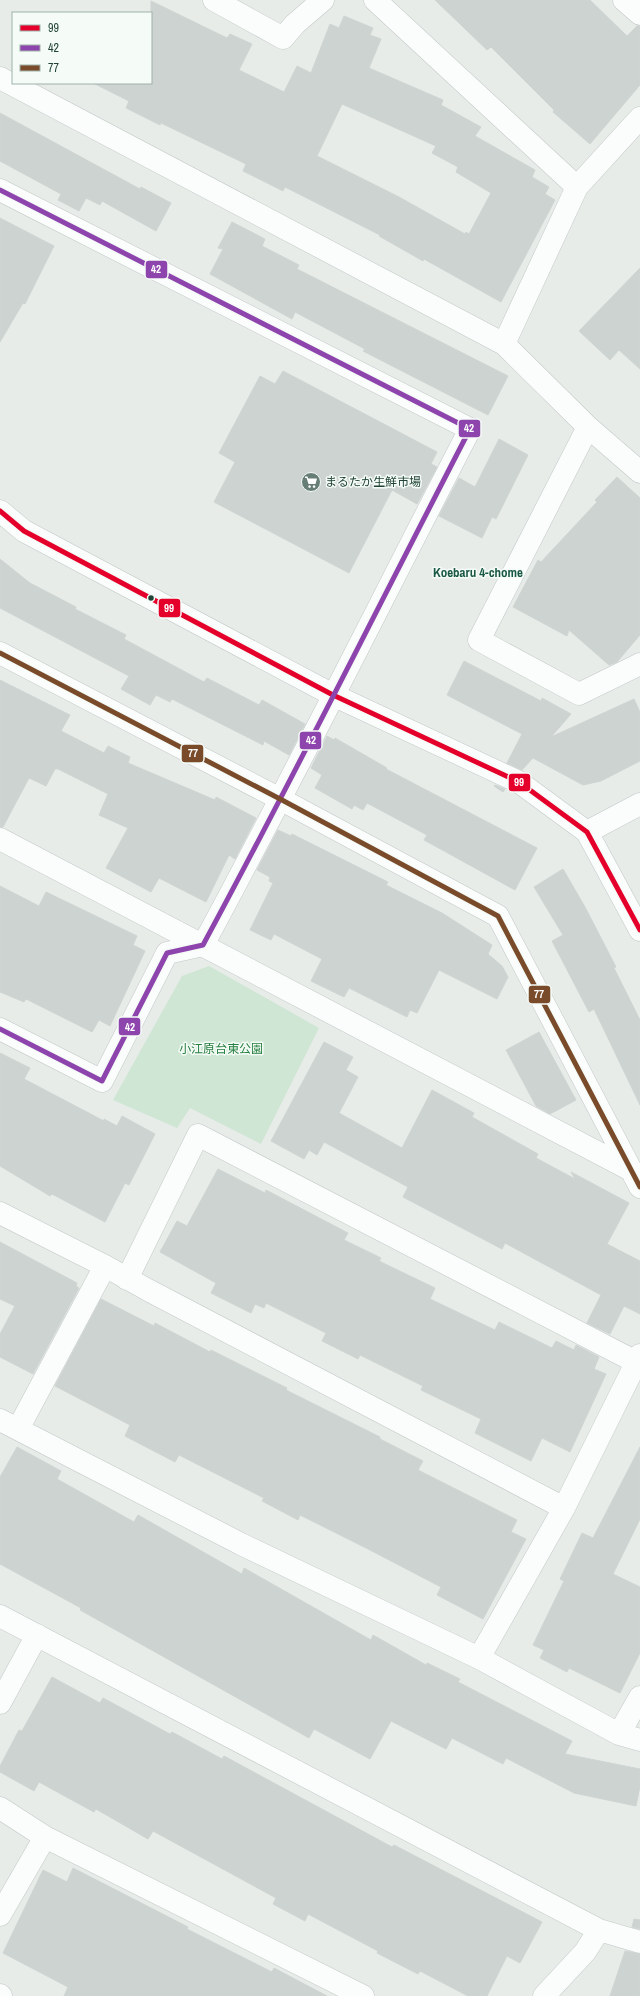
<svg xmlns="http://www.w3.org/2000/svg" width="640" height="1996" font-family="'Archivo Narrow','Noto Sans JP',sans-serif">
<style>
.green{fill:#cee6d3}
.building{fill:#ccd3d0;stroke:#cfd5d2;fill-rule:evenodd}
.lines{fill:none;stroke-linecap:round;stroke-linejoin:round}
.street-casing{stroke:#c3c9c6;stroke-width:23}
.secondary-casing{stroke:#c2cac6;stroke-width:23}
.street{stroke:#fbfcfc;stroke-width:22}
.secondary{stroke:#fbfcfc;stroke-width:22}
.bus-1-casing{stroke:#f5fbf7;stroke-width:8}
.bus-2-casing{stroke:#f5fbf7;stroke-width:8}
.bus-3-casing{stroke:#f5fbf7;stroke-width:8}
.bus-1{stroke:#e4002b;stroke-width:5}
.bus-2{stroke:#8e44ad;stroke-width:5}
.bus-3{stroke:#7a4b2a;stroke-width:5}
.bus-dot{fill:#204336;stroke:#f5fbf7;stroke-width:1.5}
.labels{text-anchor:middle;stroke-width:3;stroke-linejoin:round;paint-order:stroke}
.poi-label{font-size:12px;fill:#204336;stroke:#f5fbf7;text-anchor:start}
.park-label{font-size:12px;fill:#257f3e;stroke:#f5fbf7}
.neighbourhood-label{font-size:13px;font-weight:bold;fill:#195842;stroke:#f5fbf7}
.line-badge{stroke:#f5fbf7;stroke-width:1.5}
.badge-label{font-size:11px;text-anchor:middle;font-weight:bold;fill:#fff}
</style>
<rect width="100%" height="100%" fill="#e7ece9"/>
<path class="green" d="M209,966l110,62 -58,116 -71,-36 -13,20 -64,-28 69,-124z"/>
<path class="building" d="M435,0h155l37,36 10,-10h3v59l-50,59 -37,-32 1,-2 -63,-63 -4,3z
M151,1l76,37 3,-4 22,10 -13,26 45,22 13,-26 14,7 19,-49 9,4 5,-12 29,12 -3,7 11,4 -12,29 74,32 -2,5 40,22 -6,9 60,34 -3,7 17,10 -4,7 10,6 -54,102 -77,-43 -1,2 -44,-25 1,-1 -95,-48 -2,4 -40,-20 3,-7 -85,-41 -1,2 -34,-17 3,-7 -36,-18h58zM342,104l94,42 -4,7 26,14 -2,5 35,21 -22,41 -3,-2 -1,2 -66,-37 -82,-41z
M0,113l140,76 1,-2 30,16 -15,28 -54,-30 -2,4 -14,-7 -7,13 -21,-11 3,-6 -61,-33z
M0,218l54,28 -29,58 -2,-1 -23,39z
M232,222l33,17 -3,7 37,19 -2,4 211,107 -20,39 -125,-64 2,-2 -70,-37 -3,7 -82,-45 13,-25 -5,-1z
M640,268v101l-21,-19 -9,10 -31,-29z
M283,371l154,81 -6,12 6,3 -20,37 -25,-14 -43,83 -135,-71 21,-40 -16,-9 41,-77 15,8z
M499,439l29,16 -32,64 -4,-2 -10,21 -43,-22 20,-38 16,9z
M617,477l23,21v137l-23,27 -8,3 -40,-35 -2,6 -54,-29 25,-47 3,2 56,-60 -2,-2z
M0,559l30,24 46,24 -1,2 51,26 -2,4 80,43 3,-4 52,27 3,-5 43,24 -16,31 -25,-14 -1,4 -91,-46 -2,3 -14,-7 -6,10 -29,-16 8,-13 -129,-68z
M464,661l77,40 1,-3 29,16 -20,23 83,-38 6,13v49l-39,20 -18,4 -50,-27 -11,12 -15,-7 15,-29 -75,-39z
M0,680l70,35 -9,16 43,22 4,-7 22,11 -2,6 87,37 1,-3 40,21 -21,41 -6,-4 -23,47 -47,-24 -8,14 -45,-24 22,-40 -29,-13 9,-21 -50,-25h-3l-9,17 -17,-8 -26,49h-3z
M327,736l7,4 1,-2 52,30 -1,1 151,79 -22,42 -91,-50 3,-5 -60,-32 -4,7 -9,-5 -2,4 -37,-21 7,-13 -11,-7z
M495,785l10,4 -2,3 -9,-6z
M278,830l13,6 1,-2 96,48 -2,3 56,28 50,32 -4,9 14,12 6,11 -11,22 -58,-29 -22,43 -7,-3 -3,7 -58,-29 -5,9 -33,-16 11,-22 -48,-25 -3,6 -21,-10 23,-47 -4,-2 1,-4 -13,-7z
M563,869l22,38 31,60 -2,1 26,52v85l-46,-96 -5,3 -37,-71 11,-6 -29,-48z
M0,886l39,20 7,-14 91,44 -4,9 12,6 -35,75 -11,-6 -7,12 -66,-33 -2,3 -24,-10z
M539,1032l37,68 -26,14 -14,-8 -30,-56z
M324,1042l29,15 -7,13 12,7 -19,36 63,35 30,-58 42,23 -2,4 66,37 -2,4 39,21 -4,-7 58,31 -22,41 33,17v53l-16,-8 -14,28 -23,-11 14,-28 -96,-52 -3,6 -99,-52 5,-10 -84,-45 -7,13 -8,-5 -5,9 -33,-18z
M0,1053l30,15 -6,11 80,42v-2l13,7 5,-10 33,18 -26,51 -4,-2 -20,39 -53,-28 -2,2 -50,-30z
M218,1169l47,24 1,-3 82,43 -4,7 37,18 -2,3 56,27 -5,11 65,31 4,-8 53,26 4,-7 18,9 2,-5 23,12 -5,12 12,5 -36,78 -28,-14 -11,23 -56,-28 6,-14 -60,-29 2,-4 -63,-31 -2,4 -36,-18 4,-8 -60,-30 -2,5 -9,-4 -4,9 -40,-20 5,-10 -56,-31 17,-31 10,5z
M0,1242l77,41 -1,3 3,2 -46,86 -33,-17v-23l15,-28 -15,-7z
M101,1299l53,27 1,-3 55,29 1,-2 76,38 -1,2 94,47v2l43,22 -5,9 99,50 -6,12 15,7 -43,80 -46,-24 4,-8 -73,-38 -68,-34 -2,5 -36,-19 2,-3 -85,-43 -4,7 -50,-26 5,-11 -75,-39z
M17,1447l44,24 -4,8 77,43 4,-7 104,59 2,-6 127,72 2,-5 53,30 1,-2 33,16 -2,3 114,59 -7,13 75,15v17l-4,20 -62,-13 -68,-35 -3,6 -51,-26 -6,11 -55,-28 -21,38 -56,-30 -5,9 -229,-128 1,-2 -81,-44v-87z
M640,1447v72l-27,55 27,13v66l-20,40 -51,-25 -2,4 -27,-14 4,-8 -11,-5 31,-64 -4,-2 22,-46 11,5z
M52,1677l48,26 3,-5 67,36 2,-2 50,27 2,-3 168,91 2,-2 148,77 -22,41 -13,-7 -20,40h-19l-48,-25 -2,3 -41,-21 1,-2 -70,-37 -3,7 -32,-17 3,-6 -123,-67 -5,8 -52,-30 -2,3 -55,-30 -5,9 -34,-19v-6l19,-36 3,1z
M73,1868l115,59 -1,2 85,43 2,-4 53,28h-263l4,-9 -65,-34 40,-83 24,12z
M634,1919l6,1v9l-8,-2z
M625,1951l15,3v42h-30z"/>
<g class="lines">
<defs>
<path id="street" d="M214,0l69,38 12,-14 28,-24
M375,0l202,187
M624,0l16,14
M0,78l504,266 84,83 52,45
M0,190l470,239c-89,172 -175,346 -267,516l-36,8 -65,128 -102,-52
M504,344l73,-157 63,-69
M588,427l-109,213 100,54 61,-30
M0,653l282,147 216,116 142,271
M0,839l631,331
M0,1213l105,53 43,24 416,218
M127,1279l71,-144 438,227
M0,1420l241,124 238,114 140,76 21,6
M18,1429l87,-163
M0,1616l599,314 41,12
M479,1658l85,-150 76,-153
M0,1703l37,-68
M619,1734l21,-37
M0,1808l45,29 318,159
M0,1915l45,-78
M0,1995l1,1
M544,1996l41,-44 14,-22"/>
<path id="secondary" d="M0,511l24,20 309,164 186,87 68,50 53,98
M587,832l53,-28"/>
</defs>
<use href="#street" class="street-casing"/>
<use href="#secondary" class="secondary-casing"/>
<use href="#street" class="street"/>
<use href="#secondary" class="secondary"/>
<defs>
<path id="bus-1" d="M0,511l24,20 309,164 186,87 68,50 53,98"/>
<path id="bus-2" d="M0,190l470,239c-89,172 -175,346 -267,516l-36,8 -65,128 -102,-52"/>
<path id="bus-3" d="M0,653l282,147 216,116 142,271"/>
</defs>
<use href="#bus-1" class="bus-1-casing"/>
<use href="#bus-2" class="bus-2-casing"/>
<use href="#bus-3" class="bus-3-casing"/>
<use href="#bus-1" class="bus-1"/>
<use href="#bus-2" class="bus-2"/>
<use href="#bus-3" class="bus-3"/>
</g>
<defs>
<symbol id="supermarket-disc" viewBox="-11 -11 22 22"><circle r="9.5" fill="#667e75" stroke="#f5fbf7"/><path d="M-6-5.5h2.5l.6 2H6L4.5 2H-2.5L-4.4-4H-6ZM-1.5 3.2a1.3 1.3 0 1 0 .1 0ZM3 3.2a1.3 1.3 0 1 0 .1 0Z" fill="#fff"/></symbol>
</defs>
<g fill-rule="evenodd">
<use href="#supermarket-disc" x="300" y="471" width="22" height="22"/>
</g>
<circle class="bus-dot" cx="151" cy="598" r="3.5"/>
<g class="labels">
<g class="poi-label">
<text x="325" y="486">まるたか生鮮市場</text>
</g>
<g class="park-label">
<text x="221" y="1053">小江原台東公園</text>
</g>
<g class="neighbourhood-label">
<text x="478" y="577">Koebaru 4-chome</text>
</g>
</g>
<g class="line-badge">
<rect x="145" y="260" width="23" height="19" rx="4" fill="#8e44ad"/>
<rect x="458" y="419" width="23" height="19" rx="4" fill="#8e44ad"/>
<rect x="158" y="598" width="23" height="20" rx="4" fill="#e4002b"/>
<rect x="299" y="731" width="23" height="19" rx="4" fill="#8e44ad"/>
<rect x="181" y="744" width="23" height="19" rx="4" fill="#7a4b2a"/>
<rect x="508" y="773" width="23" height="19" rx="4" fill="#e4002b"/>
<rect x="528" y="985" width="23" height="19" rx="4" fill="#7a4b2a"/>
<rect x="118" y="1017" width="23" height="19" rx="4" fill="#8e44ad"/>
</g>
<g class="badge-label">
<text x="156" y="273">42</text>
<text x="469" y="432">42</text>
<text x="169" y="612">99</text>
<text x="311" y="744">42</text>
<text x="193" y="757">77</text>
<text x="519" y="786">99</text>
<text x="539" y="998">77</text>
<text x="130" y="1031">42</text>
</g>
<rect x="12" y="12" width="140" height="72" fill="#f5fbf7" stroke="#a0b1aa"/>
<rect x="20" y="25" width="20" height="6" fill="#e4002b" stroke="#a0b1aa"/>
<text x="48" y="32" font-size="12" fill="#204336">99</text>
<rect x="20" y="45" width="20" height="6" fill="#8e44ad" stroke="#a0b1aa"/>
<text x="48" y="52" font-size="12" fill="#204336">42</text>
<rect x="20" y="65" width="20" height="6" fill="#7a4b2a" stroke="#a0b1aa"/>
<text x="48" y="72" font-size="12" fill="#204336">77</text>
</svg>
